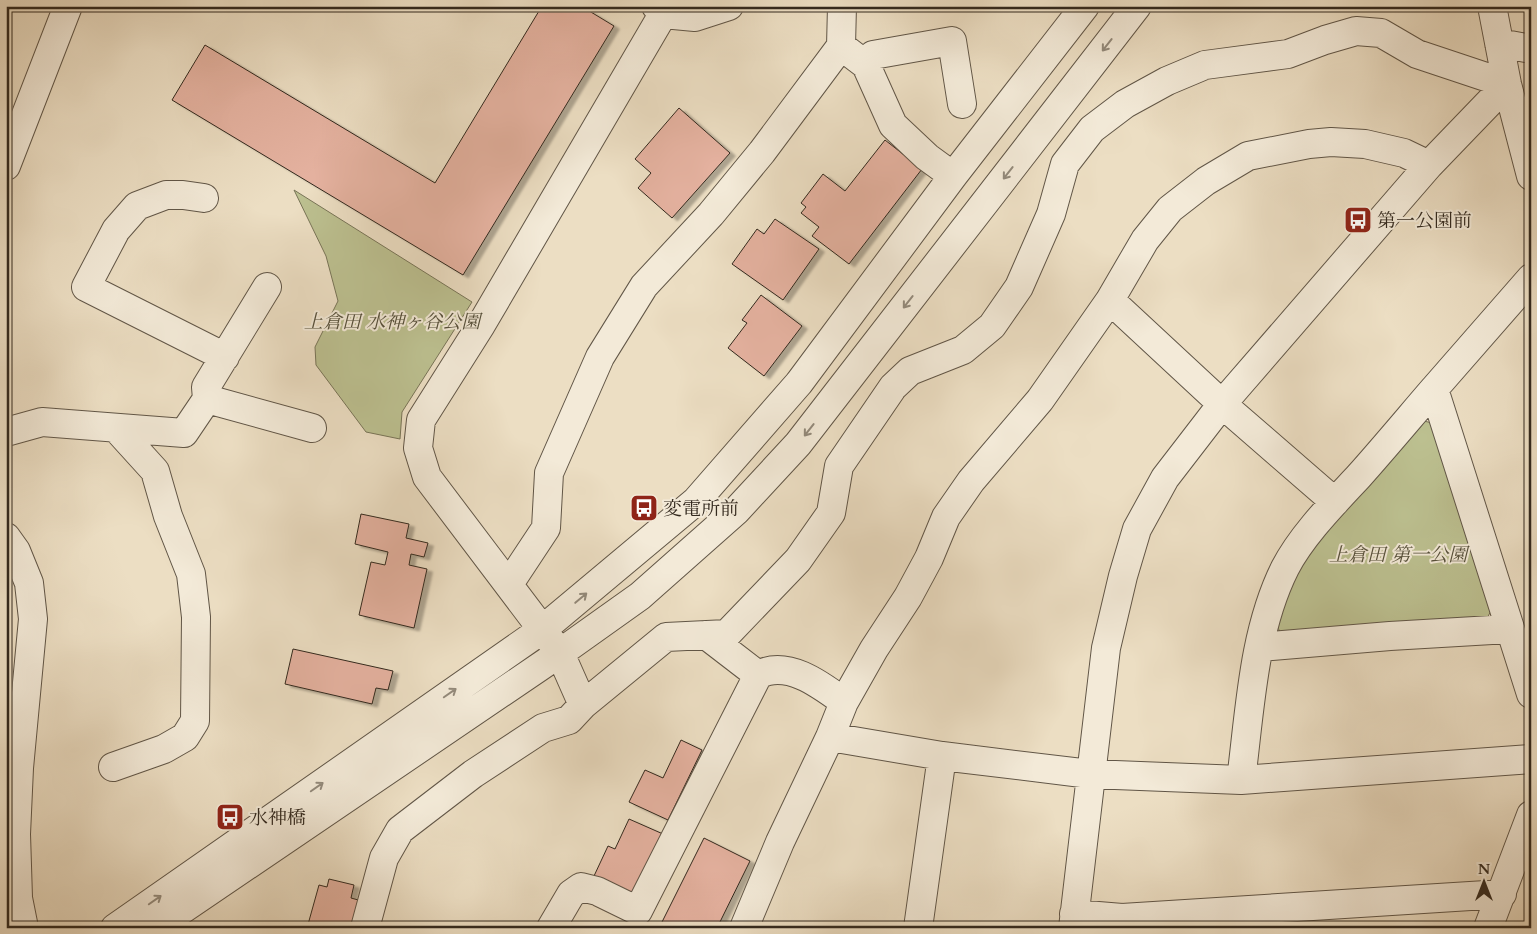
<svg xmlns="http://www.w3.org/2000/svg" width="1537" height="934" font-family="Cardo,'Noto Serif JP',serif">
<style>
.green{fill:#bcc090;stroke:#787457}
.building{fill:#e4b19f;stroke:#33291e;filter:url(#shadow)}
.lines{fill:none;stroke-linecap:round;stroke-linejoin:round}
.minor-casing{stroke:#615647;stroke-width:30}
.minor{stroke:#f3ead8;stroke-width:28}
.oneway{stroke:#938a7b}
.labels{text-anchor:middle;stroke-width:4;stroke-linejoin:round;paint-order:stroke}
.poi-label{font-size:19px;fill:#33291e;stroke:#f3ead8;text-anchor:start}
.park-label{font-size:19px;font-style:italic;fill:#554f3a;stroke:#f3ead8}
</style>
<defs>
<filter id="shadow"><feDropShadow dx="5.5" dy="3" stdDeviation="1" flood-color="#0004"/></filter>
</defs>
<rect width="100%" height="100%" fill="#ecdec3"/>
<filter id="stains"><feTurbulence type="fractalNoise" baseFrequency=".004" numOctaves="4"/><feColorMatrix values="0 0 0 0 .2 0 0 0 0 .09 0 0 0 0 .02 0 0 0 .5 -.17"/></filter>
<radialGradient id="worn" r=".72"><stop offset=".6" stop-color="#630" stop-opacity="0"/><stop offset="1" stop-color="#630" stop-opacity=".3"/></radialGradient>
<path class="green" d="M294,190l178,112 -70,110 -2,27 -34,-7 -50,-67 -1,-18 23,-46 -12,-45z
M1420,420l12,3 60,186 -6,11 -204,14 -7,-10 20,-54z"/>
<path class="building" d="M542,6h39l33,20 -151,249 -291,-175 33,-55 230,138z
M679,108l51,45 -58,65 -34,-30 13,-15 -16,-14z
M885,140l37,29 -73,95 -37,-28 7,-9 -18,-14 5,-6 -5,-4 22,-29 22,17z
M775,219l44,30 -36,51 -51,-36 25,-35 7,5z
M761,295l41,31 -38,50 -36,-28 19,-25 -5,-3z
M361,514l48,10 -3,14 22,5 -4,14 -13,-3 -2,11 18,4 -13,59 -55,-13 12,-53 14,3 3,-13 -33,-8z
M293,649l100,22 -5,19 -12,-2 -4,16 -87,-20z
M681,740l21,10 -34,70 -39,-18 16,-32 18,8z
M629,819l34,15 -29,61 -40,-19 14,-30 7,3z
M704,838l46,23 -33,67h-58z
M329,879l25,6 -3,13 11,3 -7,27h-48l12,-43 8,2z"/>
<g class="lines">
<defs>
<path id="minor" d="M656,6l7,8 32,3 34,-11
M1492,6l15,78 24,92
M1499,43l32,6
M841,46l25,19 27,60 34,32 26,19
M866,65l7,-10 79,-14 10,63
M6,166l62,-160
M204,198l-21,-3h-17l-29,11 -21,24 -30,57 139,70
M1531,278l-97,111 97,305
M1110,300l112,104 113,98
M207,399l105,29
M6,432l36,-10 142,11 23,-34 -1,-12 61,-100
M6,537l10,14 13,32 4,36 -14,149 -3,66 2,64 6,30
M509,584l37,-56 3,-55 51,-116 44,-71 67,-72 51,-62 79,-106 1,-40
M1259,647l131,-11 119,-7
M758,675c29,-16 63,10 86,27
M583,705l-23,-52 -133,-176 -9,-29 3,-28 60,-95 182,-311
M830,737l14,-35 30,-53 34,-52 21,-39 17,-41 25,-36 69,-81 70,-100 35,-60 25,-31 36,-28 42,-25 61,-12 22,-2 34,2 39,9 25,12
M113,767l51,-18 21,-12 10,-16 1,-104 -5,-43 -23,-58 -13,-45 -39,-43
M1241,780c9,-70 12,-148 44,-212 17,-33 49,-65 74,-92 25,-28 50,-58 75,-87
M1074,914l48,4 380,-24
M115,928l428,-299 153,-128 103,-118 154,-207 132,-170
M155,928l405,-275 80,-57 96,-85 62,-67 339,-438
M365,928l19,-70 16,-28 73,-56 70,-46 26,-8 14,-15 83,-68 61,-3 71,-74 33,-47 8,-47 54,-79 17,-16 53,-21 29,-24 27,-39 32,-73 14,-50 27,-35 33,-25 42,-23 38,-16 83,-11 37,-14 31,-9 25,2 36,21 90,30 -78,81 -207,239 -57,74 -28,51 -14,47 -17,72 -33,280
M551,928l20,-34 10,-7 16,4 41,20 120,-236 -52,-40
M744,928l36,-86 50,-105 112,19 148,18 151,6 290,-21
M918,928l24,-172
M1488,928l43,-113"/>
</defs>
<use href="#minor" class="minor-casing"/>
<use href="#minor" class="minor"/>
</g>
<defs><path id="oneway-shaft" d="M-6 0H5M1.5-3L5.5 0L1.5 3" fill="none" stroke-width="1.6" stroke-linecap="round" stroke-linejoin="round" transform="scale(1.25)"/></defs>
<g class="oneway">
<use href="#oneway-shaft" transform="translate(1107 45) rotate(128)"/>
<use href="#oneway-shaft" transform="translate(1008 173) rotate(128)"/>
<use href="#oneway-shaft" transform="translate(908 302) rotate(128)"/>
<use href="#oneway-shaft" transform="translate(809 430) rotate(128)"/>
<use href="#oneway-shaft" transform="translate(581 598) rotate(-40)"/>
<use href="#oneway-shaft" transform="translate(450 693) rotate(-35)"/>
<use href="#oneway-shaft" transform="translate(317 787) rotate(-35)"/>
<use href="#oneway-shaft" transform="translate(155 900) rotate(-35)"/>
</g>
<defs>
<symbol id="bus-square" viewBox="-11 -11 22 22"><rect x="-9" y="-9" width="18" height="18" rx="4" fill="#8f2418" stroke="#f3ead8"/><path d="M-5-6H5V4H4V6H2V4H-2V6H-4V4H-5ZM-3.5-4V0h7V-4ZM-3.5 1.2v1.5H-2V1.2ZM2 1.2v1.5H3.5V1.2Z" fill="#fff"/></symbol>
</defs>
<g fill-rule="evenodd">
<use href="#bus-square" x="1342" y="204" width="32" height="32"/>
<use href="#bus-square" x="628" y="492" width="32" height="32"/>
<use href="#bus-square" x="214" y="801" width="32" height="32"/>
</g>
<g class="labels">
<g class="poi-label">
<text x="1377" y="227">第一公園前</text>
<text x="663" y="515">変電所前</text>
<text x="249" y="824">水神橋</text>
</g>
<g class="park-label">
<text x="392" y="328">上倉田 水神ヶ谷公園</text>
<text x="1398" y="561">上倉田 第一公園</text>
</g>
</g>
<rect width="1537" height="934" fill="none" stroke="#ecdec3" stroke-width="25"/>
<rect x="8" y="8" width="1522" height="919" fill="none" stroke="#33291e" stroke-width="2.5"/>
<rect x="12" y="12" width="1512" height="909" fill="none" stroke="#33291e"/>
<g transform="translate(1484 882)" stroke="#f3ead8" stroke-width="4" paint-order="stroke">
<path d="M0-4L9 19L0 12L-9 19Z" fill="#33291e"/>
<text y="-8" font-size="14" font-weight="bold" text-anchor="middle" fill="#33291e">N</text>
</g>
<rect width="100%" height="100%" filter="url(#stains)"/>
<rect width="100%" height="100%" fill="url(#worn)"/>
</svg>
